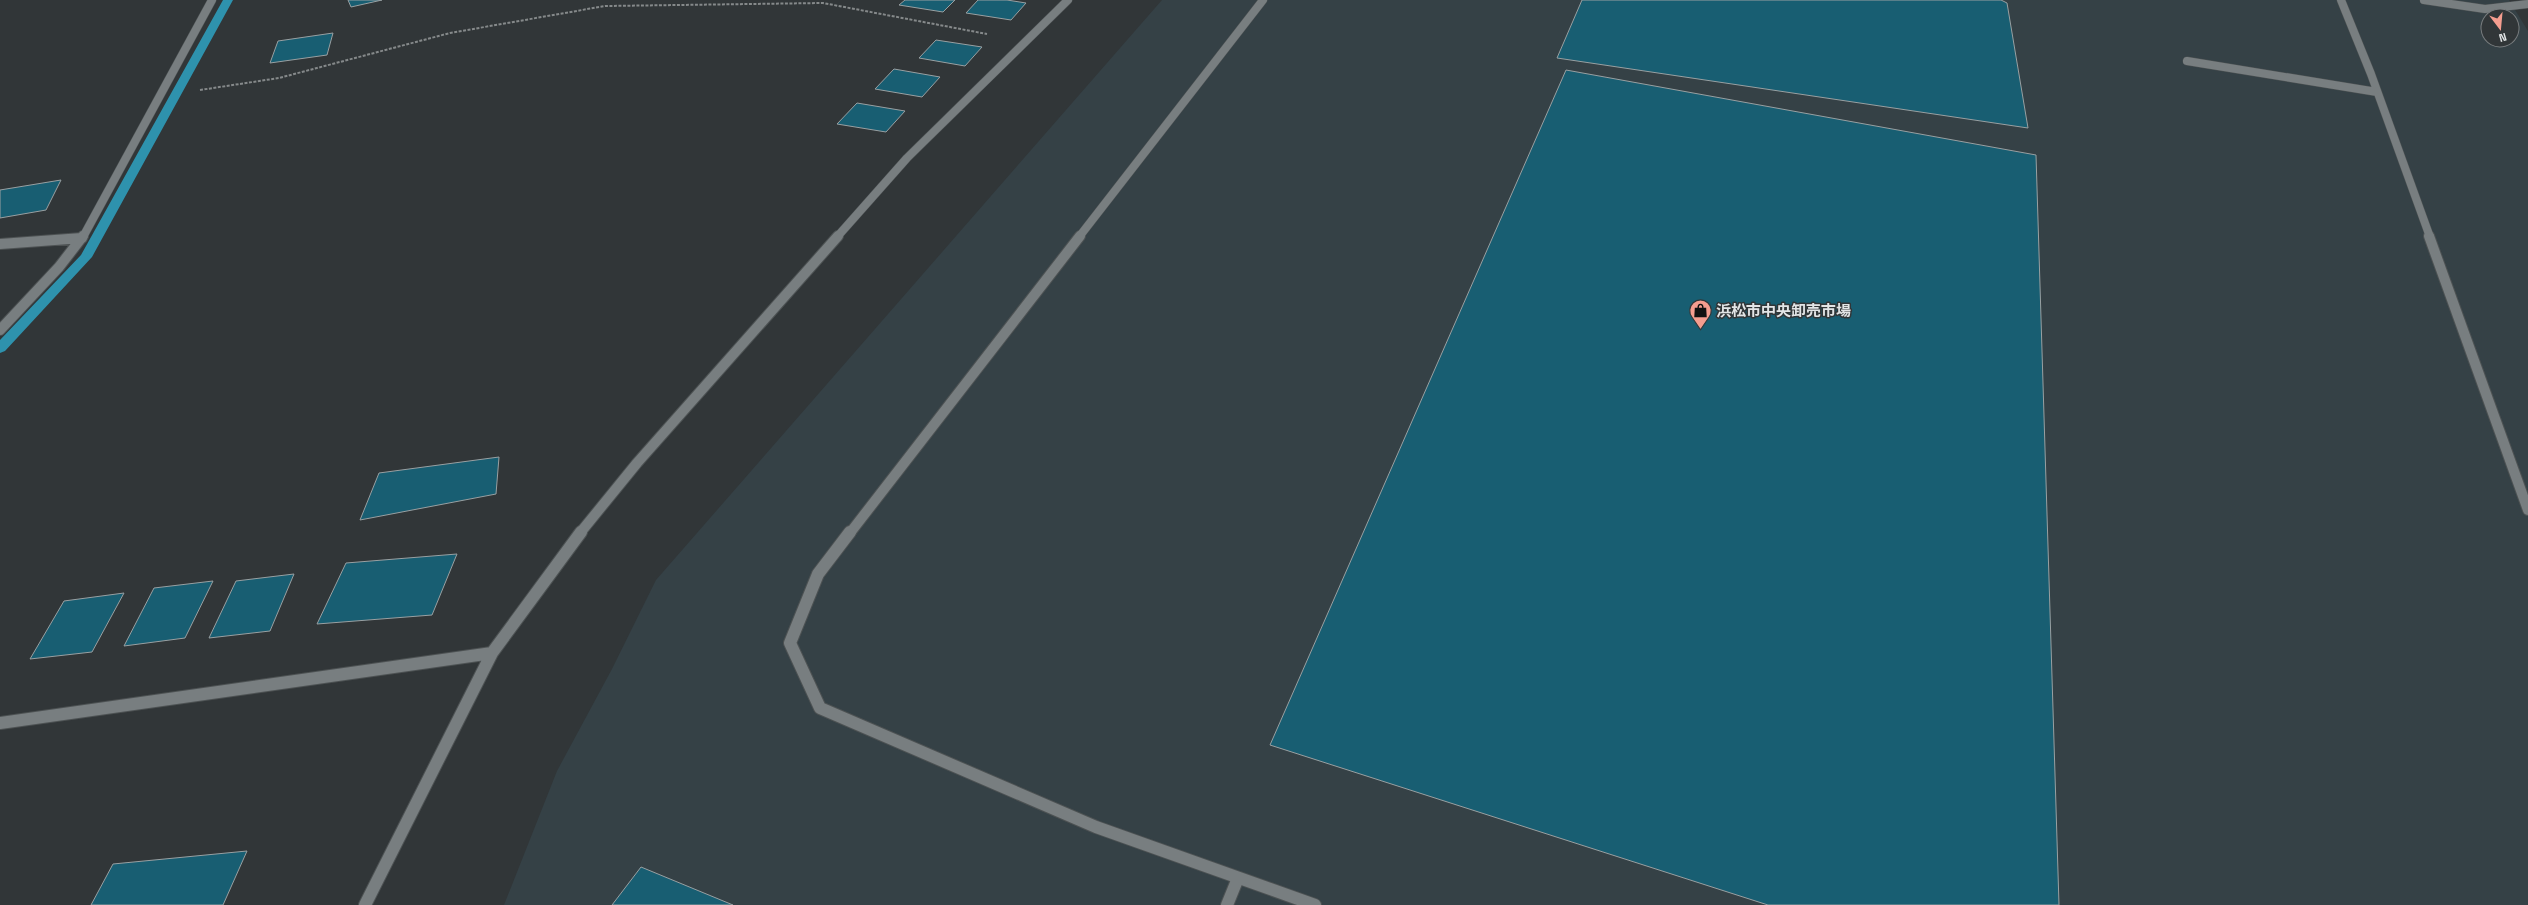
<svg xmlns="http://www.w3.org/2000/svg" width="2528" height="905" font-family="'Space Grotesk','Noto Sans JP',sans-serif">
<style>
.built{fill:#354146;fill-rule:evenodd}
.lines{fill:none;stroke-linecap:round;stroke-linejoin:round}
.stream{fill:#2e92ad;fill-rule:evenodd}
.building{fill:#185e72;stroke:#99a0a2}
.minor-far2-casing{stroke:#4d5253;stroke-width:9}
.minor-far1-casing{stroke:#4d5253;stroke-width:12}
.minor-casing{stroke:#4d5253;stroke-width:14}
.path{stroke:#85898a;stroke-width:2;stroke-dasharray:3 1.5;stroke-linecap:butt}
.minor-far2{stroke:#787e80;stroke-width:8}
.minor-far1{stroke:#787e80;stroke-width:10}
.minor{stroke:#787e80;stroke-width:12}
.labels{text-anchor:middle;stroke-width:3;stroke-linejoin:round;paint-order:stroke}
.poi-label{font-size:15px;font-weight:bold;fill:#e2e5e6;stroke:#313638;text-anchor:start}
</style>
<rect width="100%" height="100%" fill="#313638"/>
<path class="built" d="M1162,0h1347l19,31v874h-2024l53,-134 55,-102 44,-89zM2488,16h24v24h-24z"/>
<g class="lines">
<path class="stream" d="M223,0h10l-141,257 -87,94 -5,2v-13l81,-85z"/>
</g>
<path class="building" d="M348,0h34l-31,7z
M905,0h50l-12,12 -44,-7z
M978,0h29l19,3 -15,17 -45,-7z
M1582,0h419l6,3 21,125 -471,-70z
M333,33l-6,22 -57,8 8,-22z
M936,40l46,7 -17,19 -46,-8z
M894,69l46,8 -18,20 -47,-8z
M1566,70l470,85 23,750h-291l-498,-160z
M857,103l48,8 -19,21 -49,-8z
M61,180l-15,30 -46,8v-28z
M499,457l-3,37 -136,26 19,-47z
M457,554l-25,61 -115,9 29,-61z
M294,574l-24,57 -61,7 27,-57z
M213,581l-28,57 -61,8 30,-58z
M124,593l-32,59 -62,7 34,-58z
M247,851l-24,54h-132l22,-41z
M641,867l92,38h-121z"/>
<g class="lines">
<defs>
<path id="minor-far2" d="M2341,0l30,74 59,163
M2424,0l61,9 43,-5
M2187,61l190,31
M83,237l129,-237
M837,237l70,-79 161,-158
M1079,237l184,-237"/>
<path id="minor-far1" d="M2429,236l99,274
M0,244l82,-6
M0,330l59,-63 24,-31
M580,533l57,-70 201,-227
M850,533l230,-297"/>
<path id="minor" d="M850,532l-32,42 -28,69 30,65 276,119 219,78
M0,723l492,-70
M365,905l127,-252 89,-121
M1227,905l11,-27"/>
</defs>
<use href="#minor-far2" class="minor-far2-casing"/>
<use href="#minor-far1" class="minor-far1-casing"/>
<use href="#minor" class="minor-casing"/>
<path class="path" d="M200,90l79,-12 171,-45 155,-27 218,-3 164,31"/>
<use href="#minor-far2" class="minor-far2"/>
<use href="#minor-far1" class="minor-far1"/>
<use href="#minor" class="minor"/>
</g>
<defs>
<symbol id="shop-pin" viewBox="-11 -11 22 30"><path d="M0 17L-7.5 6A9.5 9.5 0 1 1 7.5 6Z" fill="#f59d8f" stroke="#313638"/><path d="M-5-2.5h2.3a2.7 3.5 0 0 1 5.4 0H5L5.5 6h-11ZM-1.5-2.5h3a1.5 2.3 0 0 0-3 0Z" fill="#111"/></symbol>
</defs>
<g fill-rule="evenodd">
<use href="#shop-pin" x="1688" y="298" width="25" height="34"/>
</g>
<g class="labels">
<g class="poi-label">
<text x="1716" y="316">浜松市中央卸売市場</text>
</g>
</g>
<g transform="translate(2500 28) rotate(164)"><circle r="19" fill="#313638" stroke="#787c7e"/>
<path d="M0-3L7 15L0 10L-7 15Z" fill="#f59d8f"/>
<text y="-6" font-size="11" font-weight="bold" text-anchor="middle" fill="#e2e5e6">N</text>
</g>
</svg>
